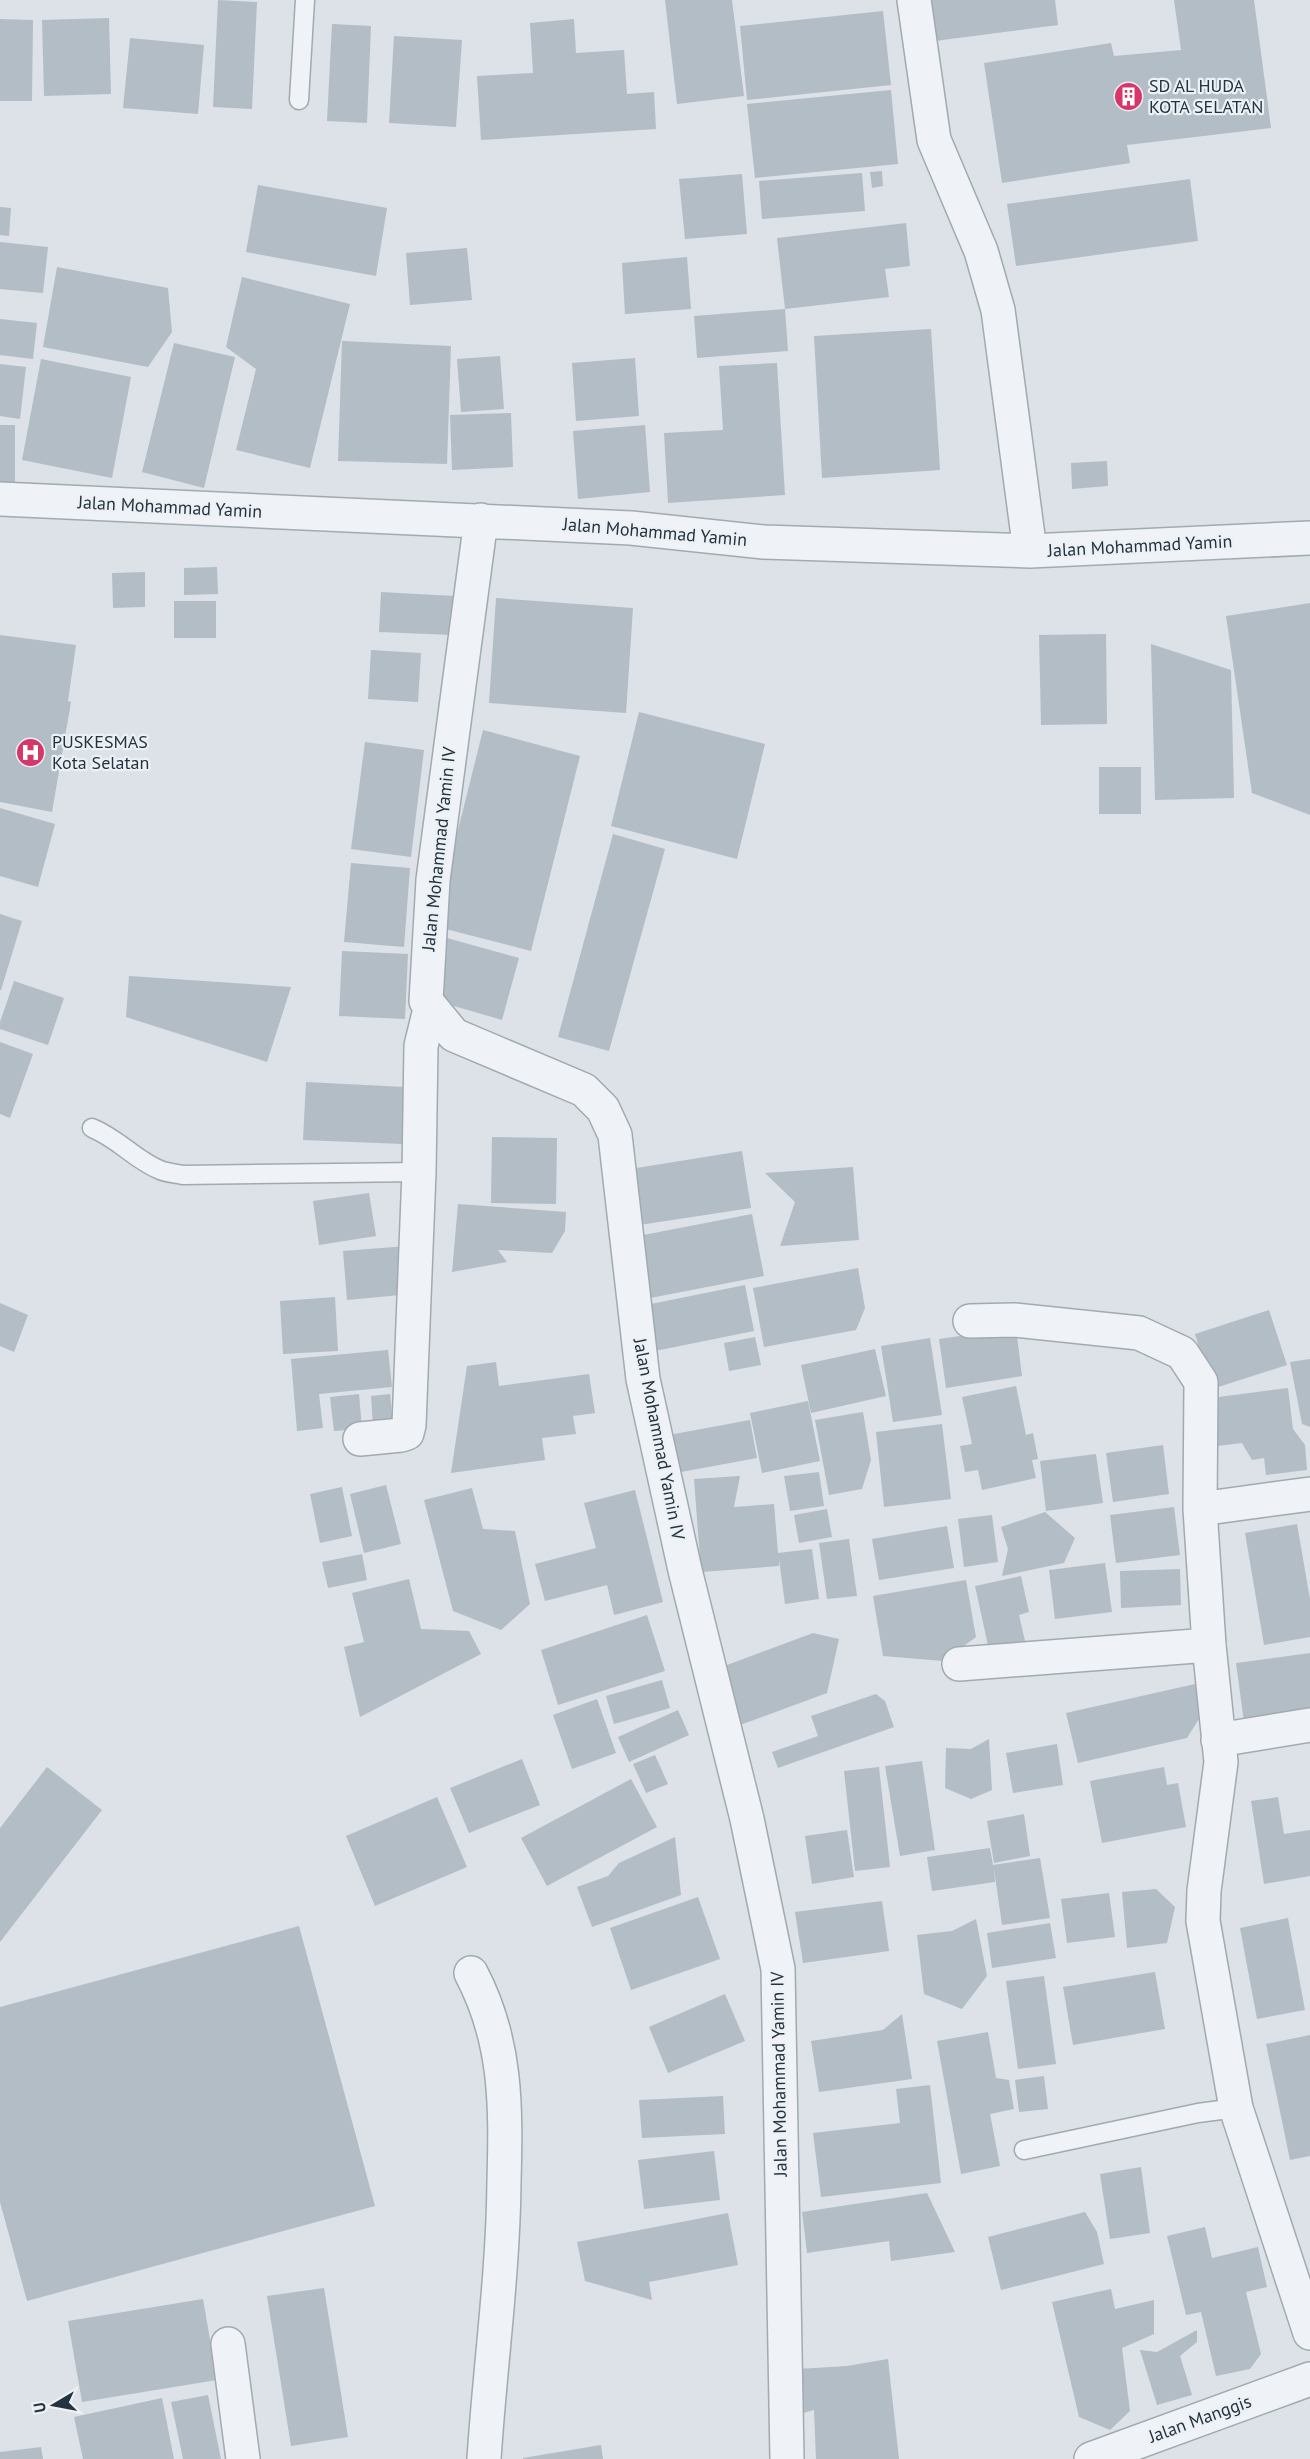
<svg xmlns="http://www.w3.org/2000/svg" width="1310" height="2459" font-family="'PT Sans',sans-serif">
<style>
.building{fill:#b3bdc5}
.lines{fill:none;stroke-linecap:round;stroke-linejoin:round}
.service-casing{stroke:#a1aab1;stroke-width:21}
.minor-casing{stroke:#a1aab1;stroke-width:36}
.tertiary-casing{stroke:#a1aab1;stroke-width:36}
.service{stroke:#eff2f6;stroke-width:18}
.minor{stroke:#eff2f6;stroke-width:33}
.tertiary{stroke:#eff2f6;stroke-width:33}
.labels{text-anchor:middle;stroke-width:4.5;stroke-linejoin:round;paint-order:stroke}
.poi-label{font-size:18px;fill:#25333f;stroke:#ecf1f5;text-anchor:start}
.street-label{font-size:18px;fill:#25333f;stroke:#ecf1f5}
</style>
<rect width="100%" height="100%" fill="#dce2e7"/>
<path class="building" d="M218,0l39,2 -5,107 -39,-2z
M665,0h67l12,96 -67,8z
M930,0h125l3,25 -123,16z
M1174,0h80l17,128 -144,17 3,18 -128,20 -18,-120 127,-20 3,13 67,-6z
M883,11l8,74 -144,15 -7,-74z
M109,18l2,76 -67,2 -2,-76z
M0,19l33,1 -1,81h-32z
M574,19l2,34 48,-3 3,44 27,-2 2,37 -175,11 -4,-64 56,-3 -3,-50z
M332,24l39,2 -4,97 -40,-2z
M394,36l68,4 -6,87 -67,-4z
M130,38l74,7 -6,69 -75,-6z
M891,90l7,74 -143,14 -8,-74z
M882,171l1,15 -11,2 -2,-16z
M862,173l3,38 -103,8 -3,-38z
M742,174l5,60 -62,5 -6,-60z
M1190,179l8,62 -182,25 -9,-62z
M258,185l129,23 -11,68 -130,-24z
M0,207l11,1 -2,28 -9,-1z
M906,223l4,43 -25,3 4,28 -104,12 -8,-71z
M0,242l48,5 -5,46 -43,-4z
M467,248l5,52 -62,5 -4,-52z
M687,257l4,52 -66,5 -3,-51z
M57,267l111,21 4,44 -24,35 -105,-20z
M242,277l108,27 -40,164 -74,-18 20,-81 -30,-22z
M785,309l3,42 -91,7 -3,-42z
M0,319l37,4 -4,36 -33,-4z
M931,329l9,141 -118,8 -8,-142z
M342,341l109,5 -4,118 -109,-3z
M174,343l61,14 -31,131 -62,-16z
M500,356l4,53 -43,3 -4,-53z
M635,358l4,58 -63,5 -4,-58z
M41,359l90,18 -19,101 -90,-18z
M777,363l8,132 -117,8 -4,-70 59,-3 -4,-64z
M0,364l26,3 -6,52 -20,-3z
M511,413l2,54 -61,3 -2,-55z
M0,425h15v65h-15z
M645,425l5,67 -72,7 -5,-68z
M1107,461l1,25 -36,3 -1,-26z
M217,567l1,27 -34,1v-27z
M145,572v35l-32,1 -1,-35z
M381,592l73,4 -2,39 -73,-3z
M496,598l137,10 -7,105 -137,-10z
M174,601h42v37h-42z
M1310,603v212l-58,-22 -26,-177z
M1106,634l1,90 -66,1 -2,-90z
M0,635l76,10 -8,56 3,1 -19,110 -52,-10z
M1151,644l80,26 3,128 -79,2z
M371,650l50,3 -3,49 -50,-3z
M639,712l126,32 -28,115 -126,-33z
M483,730l97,26 -49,195 -97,-25z
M365,742l59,8 -13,107 -60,-8z
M1099,767h42v47h-42z
M0,808l55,16 -17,63 -38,-11z
M613,834l52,15 -56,202 -51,-14z
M351,863l59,5 -6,79 -60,-5z
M0,914l22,7 -21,69h-1z
M447,938l72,20 -17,62 -72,-21z
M342,951l66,3 -3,65 -66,-3z
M129,976l162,11 -24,75 -141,-45z
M14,981l50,17 -16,47 -48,-16v-7z
M0,1042l33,12 -23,64 -10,-4z
M306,1082l99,5 -3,57 -99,-4z
M492,1137l65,1 -1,66 -65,-1z
M742,1151l9,57 -118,18 -9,-56z
M853,1167l6,73 -79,6 15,-44 -30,-29z
M369,1193l7,43 -57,9 -6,-44z
M458,1204l108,8 -1,19 -13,22 -54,-3 9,12 -55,10z
M752,1214l12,62 -124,24 -12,-62z
M407,1246l4,48 -64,6 -4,-49z
M858,1268l7,40 -9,22 -92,17 -11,-59z
M745,1285l9,46 -104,21 -9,-46z
M335,1297l3,54 -55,3 -3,-53z
M0,1303l28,12 -14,37 -14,-6z
M1269,1310l18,55 -75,24 -17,-55z
M1016,1328l6,48 -76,12 -7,-49z
M755,1337l6,28 -32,6 -5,-28z
M930,1338l12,77 -49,7 -12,-76z
M875,1349l11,47 -75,17 -10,-48z
M388,1350l4,37 -73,7 4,34 -26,3 -6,-72z
M1310,1359v68l-8,-3 -12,-62z
M496,1362l3,24 90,-12 6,39 -22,3 3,18 -34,4 3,22 -94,13 16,-107z
M1016,1386l10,49 7,-2 5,26 -6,1 4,18 -54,12 -4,-20 -13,2 -5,-26 12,-2 -10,-47z
M1288,1388l5,41 12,16 2,25 -41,5 -2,-17 -12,2 -10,-17 -25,3 -6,-48z
M359,1394l3,35 -28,2 -4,-34z
M390,1394l3,30 -20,2 -2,-30z
M808,1401l12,60 -58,12 -12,-60z
M863,1412l8,48 -9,29 -33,6 -14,-75z
M750,1420l7,38 -92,17 -7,-38z
M942,1424l9,75 -67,8 -8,-75z
M1163,1445l6,49 -56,8 -7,-49z
M1096,1454l7,49 -57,8 -6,-50z
M819,1472l5,34 -34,5 -6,-35z
M740,1476l-6,31 40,-3 4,49 34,-4 7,50 -34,5 -6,-45v7l-78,6 -7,-93z
M386,1485l15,59 -37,9 -14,-59z
M342,1487l10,49 -32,7 -10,-49z
M472,1488l11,41 32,2 15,73 -29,26 -48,-19 -29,-111z
M635,1490l28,112 -49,13 -7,-30 -62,16 -10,-37 61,-16 -12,-45z
M1174,1507l6,48 -64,8 -6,-48z
M827,1509l5,28 -33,6 -5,-28z
M1045,1512l30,26 -11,25 -62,13 6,-27 -7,-22z
M992,1515l6,47 -34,5 -6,-48z
M1297,1524l13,75v38l-46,8 -19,-112z
M947,1526l7,42 -75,12 -7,-41z
M849,1539l8,57 -30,3 -8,-56z
M362,1554l5,26 -39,8 -6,-26z
M1105,1563l7,49 -57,7 -6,-49z
M1180,1569l1,36 -60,3 -1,-37z
M1021,1576l8,36 -10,3 9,39 -39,-4 -14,-64z
M409,1579l12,50 48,2 12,23 -121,63 -16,-70 20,-5 -12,-49z
M966,1580l10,57 -33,24 -60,-5 -10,-60z
M647,1615l18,56 -107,34 -17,-55z
M813,1633l26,6 -12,54 -87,32 -21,-57z
M1310,1653v60l-66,9 -8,-59z
M662,1680l8,28 -56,16 -8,-28z
M1195,1684l7,30 -15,24 -109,25 -12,-50z
M876,1694l9,7 9,26 -116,41 -6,-16 46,-16 -7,-20z
M597,1699l19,54 -44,16 -19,-54z
M678,1710l11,25 -60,27 -11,-25z
M989,1739l3,51 -21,9 -26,-11 1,-40 25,1z
M1057,1744l6,41 -50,8 -7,-40z
M655,1755l13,29 -22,9 -13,-29z
M522,1759l18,46 -71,28 -19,-45z
M922,1761l13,89 -35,6 -15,-90z
M47,1767l55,43 -102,132v-114z
M879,1767l11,100 -35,4 -11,-100z
M1164,1767l3,18 11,-2 8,44 -84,16 -12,-62z
M631,1779l26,48 -110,59 -26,-48z
M437,1797l30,70 -92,39 -29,-70z
M1278,1797l6,37 26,-4v46l-46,8 -13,-83z
M1024,1814l6,42 -36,7 -7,-42z
M847,1830l7,47 -42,7 -7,-48z
M675,1837l6,58 -89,32 -15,-40 31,-11 11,-13z
M990,1848l3,17 47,-7 10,60 -48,7 -8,-56 1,13 -63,9 -5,-34z
M1156,1889l19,18 -8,36 -40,5 -5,-56z
M1109,1893l6,44 -48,6 -6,-44z
M698,1897l22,62 -89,31 -21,-62z
M882,1901l7,50 -86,12 -8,-51z
M1288,1918l17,92 -48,9 -17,-91z
M976,1919l11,57 -25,33 -38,-15 -7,-59 35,-4z
M1050,1923l6,35 -64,10 -5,-35z
M299,1926l76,280 -348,95 -27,-99v-195z
M1155,1972l10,57 -92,16 -10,-58z
M1044,1976l12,88 -38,5 -12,-88z
M725,1994l20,47 -77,32 -19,-46z
M902,2014l10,65 -93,13 -8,-51 72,-11z
M988,2032l8,46 13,2 5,29 -24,5 10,52 -39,8 -24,-133z
M1310,2035v121l-20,4 -24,-116z
M1044,2076l4,33 -29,3 -4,-32z
M930,2085l11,98 -120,14 -8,-64 87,-10 -4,-34z
M723,2096l2,38 -83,4 -3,-38z
M714,2151l6,49 -76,9 -6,-49z
M1141,2167l9,66 -40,6 -10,-65z
M927,2193l28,59 -64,9 -2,-20 -82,12 -5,-41z
M1085,2212l12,20 7,32 -103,26 -13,-53z
M728,2213l10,52 -89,17 3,18 -67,-19 -8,-39z
M1205,2227l7,31 46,-11 9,40 -21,5 15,62 -11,15 -34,7 -15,-64 -15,3 -19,-79z
M324,2288l24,149 -57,9 -24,-150z
M1111,2289l4,20 39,-9v34l-32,14 8,63 -20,19 -31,-13 -27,-115z
M203,2299l14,81 -135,22 -14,-81z
M1197,2330v12l-17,14 12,39 -35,10 -17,-55 17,2z
M888,2359l11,100h-83l-2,-49 -18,5 1,-46 50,-3z
M208,2395l13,64h-38l-12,-57z
M162,2398l12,61h-91l-9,-42z
M601,2445l2,14h-80v-1z
M41,2447l2,12h-43v-7z"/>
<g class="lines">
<defs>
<path id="service" d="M299,100l6,-100
M92,1128c27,11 43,32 68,42 7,3 15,3 23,5l236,-3
M1024,2150l174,-37 38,-5"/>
<path id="minor" d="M914,0l20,140 47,111 17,59 32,241
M0,499l631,29 133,14 266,9 280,-13
M481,520l-48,360 -7,121 28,34 130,55 19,19 12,26 28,244 42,191 62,249 31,150 9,490
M970,1321l44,-1 125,13 43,20 19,29 -1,127 9,136 12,117 -17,129 -1,30 33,187 74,225
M360,1439l41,-4 6,-2 2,-8 10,-253 2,-126 9,-37
M1200,1509l110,-15
M959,1664l250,-19
M1218,1740l92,-15
M471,1973c36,68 35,134 33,209 -1,94 -14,184 -20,277
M228,2344l15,115"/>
<path id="tertiary" d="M1091,2459l219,-80"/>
</defs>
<use href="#service" class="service-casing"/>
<use href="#minor" class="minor-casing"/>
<use href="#tertiary" class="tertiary-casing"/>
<use href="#service" class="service"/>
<use href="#minor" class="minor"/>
<use href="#tertiary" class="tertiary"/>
</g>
<defs>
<symbol id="building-disc" viewBox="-11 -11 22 22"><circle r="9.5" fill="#d63769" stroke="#ecf1f5"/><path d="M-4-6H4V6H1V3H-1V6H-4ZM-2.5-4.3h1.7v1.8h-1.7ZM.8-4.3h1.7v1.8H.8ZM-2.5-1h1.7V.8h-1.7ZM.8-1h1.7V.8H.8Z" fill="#fff"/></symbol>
<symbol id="hospital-disc" viewBox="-11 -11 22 22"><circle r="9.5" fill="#d63769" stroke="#ecf1f5"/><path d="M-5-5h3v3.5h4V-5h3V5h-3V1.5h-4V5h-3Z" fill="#fff"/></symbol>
</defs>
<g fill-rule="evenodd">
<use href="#building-disc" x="1112" y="80" width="33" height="33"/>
<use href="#hospital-disc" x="14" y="736" width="33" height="33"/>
</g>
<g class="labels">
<g class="poi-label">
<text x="1149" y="92">SD AL HUDA<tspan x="1149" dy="21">KOTA SELATAN</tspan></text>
<text x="52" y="748">PUSKESMAS<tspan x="52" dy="21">Kota Selatan</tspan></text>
</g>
<g class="street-label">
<text transform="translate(170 507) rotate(3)" y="6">Jalan Mohammad Yamin</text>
<text transform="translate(655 532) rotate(5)" y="6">Jalan Mohammad Yamin</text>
<text transform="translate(1140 546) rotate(-3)" y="6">Jalan Mohammad Yamin</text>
<text transform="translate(439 849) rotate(-84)" y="6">Jalan Mohammad Yamin IV</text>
<text transform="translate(659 1439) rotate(79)" y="6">Jalan Mohammad Yamin IV</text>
<text transform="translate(779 2074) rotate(-91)" y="6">Jalan Mohammad Yamin IV</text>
<text transform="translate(1200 2419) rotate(-20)" y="6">Jalan Manggis</text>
</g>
</g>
<g transform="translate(54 2405) rotate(260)" stroke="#ecf1f5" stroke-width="4.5" paint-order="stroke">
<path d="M0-4.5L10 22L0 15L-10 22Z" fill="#25333f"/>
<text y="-9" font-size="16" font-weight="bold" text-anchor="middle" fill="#25333f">U</text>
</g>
</svg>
